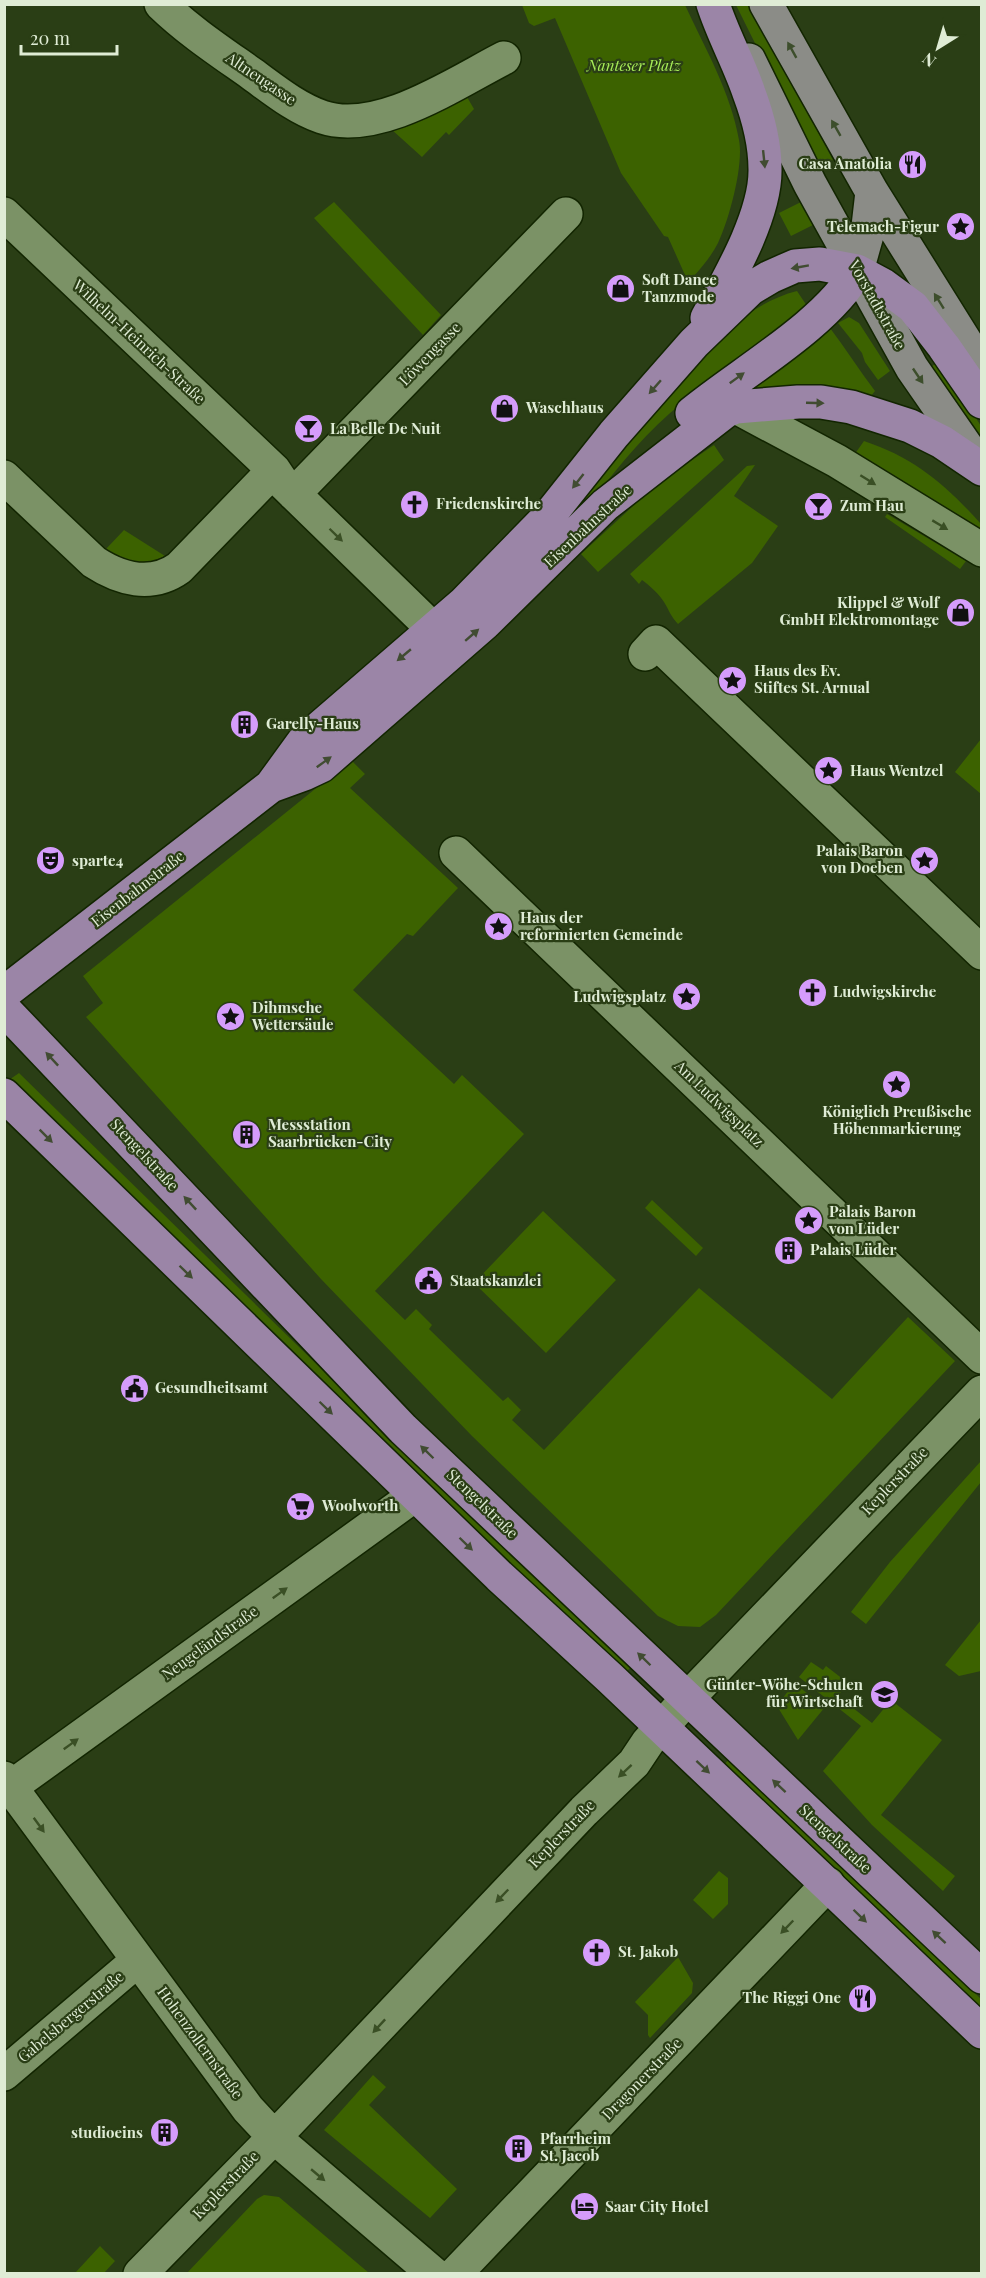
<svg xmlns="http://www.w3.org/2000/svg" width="986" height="2278" font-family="'Playfair Display',serif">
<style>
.green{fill:#3c6200}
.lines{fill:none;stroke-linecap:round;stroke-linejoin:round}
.street-casing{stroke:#122500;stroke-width:36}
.secondary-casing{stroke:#122500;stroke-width:36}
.primary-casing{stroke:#122500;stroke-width:36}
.street{stroke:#7b9266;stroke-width:33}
.secondary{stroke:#8b8c87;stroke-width:33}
.primary{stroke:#9b85a7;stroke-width:33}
.oneway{fill:#3d4e2c}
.oneway2{fill:#414c32}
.oneway3{fill:#3a4f25}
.labels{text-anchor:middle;stroke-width:4.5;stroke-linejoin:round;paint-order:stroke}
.park-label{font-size:15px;font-style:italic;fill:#a8ee58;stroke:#2a3e15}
.street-label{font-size:15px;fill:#dfecd5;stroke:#2a3e15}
.poi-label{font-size:15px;font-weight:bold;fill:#dfecd5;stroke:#2a3e15;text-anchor:start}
</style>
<rect width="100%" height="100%" fill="#2a3e15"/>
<path class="green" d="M522,5h163c20,43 46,88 54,135 5,25 -10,80 -21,103 -6,12 -15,23 -24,33l-4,3 -5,-4 -17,-38 -4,-1 -43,-63 -66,-155 -21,8 -5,-3z
M736,5h13l84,155 -16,8z
M467,97l7,12 -25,26 -3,-3 -24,25 -31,-28c27,-8 51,-18 76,-32z
M334,202l107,113 -18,20 -109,-117z
M801,202l12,23 -22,11 -12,-23z
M797,291l12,18c-47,34 -96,66 -140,105 -35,31 -64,70 -93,107l-9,-9c27,-31 54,-63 81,-95 39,-46 88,-111 149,-126z
M849,317l10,6 31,48 -12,9 -13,-18 -3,-9 -24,-30z
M830,328c16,21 29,42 45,63l-4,5 -143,2z
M939,361l42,65v16l-50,-75z
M864,441c51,17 82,44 117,83v14l-129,-80z
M714,445l10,15 -126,112 -17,-18 77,-71z
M755,465l-21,31 44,30 -26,37 -74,61c-7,-7 -9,-14 -14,-22 -5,-8 -14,-16 -22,-22l-3,4 -9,-10 117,-108z
M887,514l79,47 -6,8 -75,-52z
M124,530l41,26c-24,12 -38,6 -59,-7z
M981,739v55l-26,-22z
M351,760l14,14 -15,14 108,100 -45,48 -6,-2 -54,56 101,94 8,-9 62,59 -149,157 30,29 11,-11 16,16 -3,4 74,72 5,-4 13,13 -9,10 32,30 155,-162 133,111 76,-82 47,44 -239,254 -16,12 -22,-1 -20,-10 -186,-180 -151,-157 -235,-262 17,-14 -20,-27z
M19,1073l413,404 200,189 -7,7 -200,-189 -416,-404z
M652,1200l51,48 -7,8 -51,-48z
M543,1211l73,69 -70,73 -72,-70z
M981,1461v21l-115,142 -15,-12 39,-50z
M981,1620v51l-22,5 -14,-11z
M811,1662l12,8 3,-4 22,17 -10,13 34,27 19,-23 51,40 -61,75 74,61 -12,15 -71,-66 -49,-54 38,-45 -62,-49z
M794,1683l31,24 -27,33 -21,-34z
M729,1759l252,240v12l-258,-245z
M719,1871l9,7v26l-15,15 -20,-19z
M678,1957l15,26 -1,10 -42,45 -2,-3v-20l-13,-13z
M373,2075l13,12 -17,18 88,84 -27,29 -106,-88z
M264,2195l15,2 90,76h-182l70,-74z
M100,2246l15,15 -11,12h-29z"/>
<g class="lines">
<defs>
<path id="street" d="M161,4c28,27 60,48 91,70 22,16 44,34 70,43 56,19 133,-34 182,-59
M4,214l270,256 8,12 152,148
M736,407l101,54 145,89
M4,477l90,85c26,17 57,26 85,6l95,-98
M294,494l272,-280
M645,654l11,-12 326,311
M456,853l526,504
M4,1778l244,331 26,28 160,137
M4,1792l411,-297
M4,2074l134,-114
M140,2274l149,-152 295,-311 50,-48 14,-21 39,-43 295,-307
M455,2274l373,-390"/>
<path id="secondary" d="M766,4l106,188 110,176
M749,60l61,124 102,184 68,98
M857,271l10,-36 5,-43"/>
<path id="primary" d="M707,318c22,-40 59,-103 58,-149 0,-25 -7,-52 -16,-76 -10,-30 -26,-58 -36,-89
M692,413c50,-41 134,-88 165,-142
M271,786l33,-12 17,-8 164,-143 120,-118 121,-94 10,-4 62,-5h23l30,5 59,19 32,16 40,27
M4,993l267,-207 32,-44 161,-139 84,-86 66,-83 80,-91 56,-54 20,-12 25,-11 25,-2 37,7 26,14 30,22 31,40 38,55
M4,1009l399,420 579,548
M4,1095l495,481 111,102 372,354"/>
</defs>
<use href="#street" class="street-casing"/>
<use href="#secondary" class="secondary-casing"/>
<use href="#primary" class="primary-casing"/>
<use href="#street" class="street"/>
<use href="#secondary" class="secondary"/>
<use href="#primary" class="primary"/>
</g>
<defs><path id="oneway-solid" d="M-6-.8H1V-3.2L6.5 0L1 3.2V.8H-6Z" transform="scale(1.5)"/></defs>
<g class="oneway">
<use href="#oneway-solid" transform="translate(792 50) rotate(-119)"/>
<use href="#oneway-solid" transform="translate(836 128) rotate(-120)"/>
<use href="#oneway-solid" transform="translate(939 301) rotate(-122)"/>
<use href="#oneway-solid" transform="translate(918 376) rotate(56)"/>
</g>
<g class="oneway2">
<use href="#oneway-solid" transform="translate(764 159) rotate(84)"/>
<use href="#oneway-solid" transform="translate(800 267) rotate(170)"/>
<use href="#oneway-solid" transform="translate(737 378) rotate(-36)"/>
<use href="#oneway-solid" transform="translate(655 387) rotate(131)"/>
<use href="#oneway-solid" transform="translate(815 403) rotate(2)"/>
<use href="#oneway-solid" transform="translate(578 481) rotate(128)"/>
<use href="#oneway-solid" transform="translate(472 635) rotate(-41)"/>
<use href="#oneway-solid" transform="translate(404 655) rotate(140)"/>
<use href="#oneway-solid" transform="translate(324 762) rotate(-36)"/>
<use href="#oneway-solid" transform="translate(52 1059) rotate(-133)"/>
<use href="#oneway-solid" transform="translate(46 1136) rotate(45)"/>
<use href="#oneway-solid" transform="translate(190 1203) rotate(-133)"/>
<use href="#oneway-solid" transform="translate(186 1272) rotate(44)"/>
<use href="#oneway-solid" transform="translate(326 1408) rotate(44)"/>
<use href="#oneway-solid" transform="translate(427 1452) rotate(-136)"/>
<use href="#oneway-solid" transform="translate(466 1544) rotate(44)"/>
<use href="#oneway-solid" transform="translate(644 1659) rotate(-136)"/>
<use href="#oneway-solid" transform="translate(703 1767) rotate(43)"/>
<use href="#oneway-solid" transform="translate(779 1786) rotate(-137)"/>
<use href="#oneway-solid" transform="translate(860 1916) rotate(44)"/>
<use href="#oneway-solid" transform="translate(939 1937) rotate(-137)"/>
</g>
<g class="oneway3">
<use href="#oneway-solid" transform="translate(868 480) rotate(32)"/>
<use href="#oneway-solid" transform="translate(940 525) rotate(31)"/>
<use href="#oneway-solid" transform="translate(336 535) rotate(44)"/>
<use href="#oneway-solid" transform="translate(280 1593) rotate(-36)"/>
<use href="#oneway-solid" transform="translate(71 1744) rotate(-36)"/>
<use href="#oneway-solid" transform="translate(625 1771) rotate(137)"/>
<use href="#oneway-solid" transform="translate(39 1825) rotate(54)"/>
<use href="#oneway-solid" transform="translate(502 1896) rotate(134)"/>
<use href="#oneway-solid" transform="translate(787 1927) rotate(134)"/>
<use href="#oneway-solid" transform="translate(379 2026) rotate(133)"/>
<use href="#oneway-solid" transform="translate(318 2175) rotate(40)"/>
</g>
<defs>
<symbol id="restaurant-disc" viewBox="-11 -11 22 22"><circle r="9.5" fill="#d59cfb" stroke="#2a3e15"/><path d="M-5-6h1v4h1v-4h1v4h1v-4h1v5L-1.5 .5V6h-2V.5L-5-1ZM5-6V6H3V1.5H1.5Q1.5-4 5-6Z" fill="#111"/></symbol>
<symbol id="sight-disc" viewBox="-11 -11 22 22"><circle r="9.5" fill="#d59cfb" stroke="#2a3e15"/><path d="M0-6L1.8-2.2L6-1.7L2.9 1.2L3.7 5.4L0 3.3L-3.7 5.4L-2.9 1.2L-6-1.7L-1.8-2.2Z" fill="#111"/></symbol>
<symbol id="shop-disc" viewBox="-11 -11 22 22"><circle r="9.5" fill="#d59cfb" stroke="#2a3e15"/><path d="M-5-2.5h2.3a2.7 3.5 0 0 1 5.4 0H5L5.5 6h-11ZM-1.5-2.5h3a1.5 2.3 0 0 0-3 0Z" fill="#111"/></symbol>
<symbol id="bar-disc" viewBox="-11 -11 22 22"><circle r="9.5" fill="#d59cfb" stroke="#2a3e15"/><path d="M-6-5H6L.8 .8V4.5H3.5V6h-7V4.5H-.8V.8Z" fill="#111"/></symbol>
<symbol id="church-disc" viewBox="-11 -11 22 22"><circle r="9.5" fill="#d59cfb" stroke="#2a3e15"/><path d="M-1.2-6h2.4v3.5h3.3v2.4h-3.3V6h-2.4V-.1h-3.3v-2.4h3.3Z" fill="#111"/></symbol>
<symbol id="building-disc" viewBox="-11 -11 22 22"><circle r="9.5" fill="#d59cfb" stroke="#2a3e15"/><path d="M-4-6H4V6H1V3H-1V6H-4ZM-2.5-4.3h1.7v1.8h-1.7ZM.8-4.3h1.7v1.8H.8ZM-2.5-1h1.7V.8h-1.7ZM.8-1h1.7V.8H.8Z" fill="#111"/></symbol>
<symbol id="theatre-disc" viewBox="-11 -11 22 22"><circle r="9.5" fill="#d59cfb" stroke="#2a3e15"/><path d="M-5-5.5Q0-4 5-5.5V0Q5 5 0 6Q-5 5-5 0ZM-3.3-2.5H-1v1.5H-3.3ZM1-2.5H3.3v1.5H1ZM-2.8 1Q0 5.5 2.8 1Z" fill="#111"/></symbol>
<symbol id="civic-disc" viewBox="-11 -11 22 22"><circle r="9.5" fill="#d59cfb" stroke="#2a3e15"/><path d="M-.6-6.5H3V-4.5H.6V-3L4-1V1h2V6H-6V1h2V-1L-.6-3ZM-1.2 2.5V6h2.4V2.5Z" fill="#111"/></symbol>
<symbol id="supermarket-disc" viewBox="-11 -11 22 22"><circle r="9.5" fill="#d59cfb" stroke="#2a3e15"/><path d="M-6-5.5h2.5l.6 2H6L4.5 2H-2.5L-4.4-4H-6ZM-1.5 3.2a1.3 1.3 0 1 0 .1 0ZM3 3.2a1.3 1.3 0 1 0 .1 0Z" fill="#111"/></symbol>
<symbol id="school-disc" viewBox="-11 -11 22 22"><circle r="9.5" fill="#d59cfb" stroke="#2a3e15"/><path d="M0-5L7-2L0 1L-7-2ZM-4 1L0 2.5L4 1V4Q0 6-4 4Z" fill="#111"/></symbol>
<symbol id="hotel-disc" viewBox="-11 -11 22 22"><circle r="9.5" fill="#d59cfb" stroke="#2a3e15"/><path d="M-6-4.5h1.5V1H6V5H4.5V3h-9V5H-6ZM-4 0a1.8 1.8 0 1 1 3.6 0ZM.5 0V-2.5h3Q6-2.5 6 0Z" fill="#111"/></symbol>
</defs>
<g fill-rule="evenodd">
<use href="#restaurant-disc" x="896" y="148" width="33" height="33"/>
<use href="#sight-disc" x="944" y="210" width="33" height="33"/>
<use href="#shop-disc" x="604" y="272" width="33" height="33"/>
<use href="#shop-disc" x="488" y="392" width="33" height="33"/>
<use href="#bar-disc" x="292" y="412" width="33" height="33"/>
<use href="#church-disc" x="398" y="488" width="33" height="33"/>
<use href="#bar-disc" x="802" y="490" width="33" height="33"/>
<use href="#shop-disc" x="944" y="596" width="33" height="33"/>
<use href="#sight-disc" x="716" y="664" width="33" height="33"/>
<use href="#building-disc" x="228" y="708" width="33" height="33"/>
<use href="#sight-disc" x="812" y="754" width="33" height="33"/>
<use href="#sight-disc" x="908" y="844" width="33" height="33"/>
<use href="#theatre-disc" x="34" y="844" width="33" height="33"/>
<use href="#sight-disc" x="482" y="910" width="33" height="33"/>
<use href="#church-disc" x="796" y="976" width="33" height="33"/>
<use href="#sight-disc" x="670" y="980" width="33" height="33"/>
<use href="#sight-disc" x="214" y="1000" width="33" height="33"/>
<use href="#sight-disc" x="880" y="1068" width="33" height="33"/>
<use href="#building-disc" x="230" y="1118" width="33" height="33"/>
<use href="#sight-disc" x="792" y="1204" width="33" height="33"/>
<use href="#building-disc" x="772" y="1234" width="33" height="33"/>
<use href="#civic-disc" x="412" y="1264" width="33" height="33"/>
<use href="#civic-disc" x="118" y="1372" width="33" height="33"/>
<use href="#supermarket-disc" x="284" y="1490" width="33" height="33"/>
<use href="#school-disc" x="868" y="1678" width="33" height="33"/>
<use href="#church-disc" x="580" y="1936" width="33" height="33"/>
<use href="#restaurant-disc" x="846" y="1982" width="33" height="33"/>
<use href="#building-disc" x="148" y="2116" width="33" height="33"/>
<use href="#building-disc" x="502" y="2132" width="33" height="33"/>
<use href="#hotel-disc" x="568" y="2190" width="33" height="33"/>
</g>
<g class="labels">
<g class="park-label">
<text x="634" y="71">Nanteser Platz</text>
</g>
<g class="street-label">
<text transform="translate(261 79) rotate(34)" y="5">Altneugasse</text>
<text transform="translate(877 305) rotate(61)" y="5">Vorstadtstraße</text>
<text transform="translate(139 342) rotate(43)" y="5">Wilhelm-Heinrich-Straße</text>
<text transform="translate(430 354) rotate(-46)" y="5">Löwengasse</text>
<text transform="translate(588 526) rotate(-43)" y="5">Eisenbahnstraße</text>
<text transform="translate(138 889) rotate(-38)" y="5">Eisenbahnstraße</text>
<text transform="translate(719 1104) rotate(44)" y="5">Am Ludwigsplatz</text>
<text transform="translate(144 1155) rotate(47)" y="5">Stengelstraße</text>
<text transform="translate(895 1481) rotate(-46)" y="5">Keplerstraße</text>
<text transform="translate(482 1504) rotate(44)" y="5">Stengelstraße</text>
<text transform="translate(210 1643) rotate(-36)" y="5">Neugeländstraße</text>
<text transform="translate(562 1834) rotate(-46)" y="5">Keplerstraße</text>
<text transform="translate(835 1839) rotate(43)" y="5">Stengelstraße</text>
<text transform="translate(71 2017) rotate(-40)" y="5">Gabelsbergerstraße</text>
<text transform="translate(200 2043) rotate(54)" y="5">Hohenzollernstraße</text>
<text transform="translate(642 2079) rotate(-46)" y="5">Dragonerstraße</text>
<text transform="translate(226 2185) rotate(-46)" y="5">Keplerstraße</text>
</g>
<g class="poi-label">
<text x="892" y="169" text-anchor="end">Casa Anatolia</text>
<text x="939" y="232" text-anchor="end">Telemach-Figur</text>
<text x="642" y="285">Soft Dance<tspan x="642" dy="17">Tanzmode</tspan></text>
<text x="526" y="413">Waschhaus</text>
<text x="330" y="434">La Belle De Nuit</text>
<text x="436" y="509">Friedenskirche</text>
<text x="840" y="511">Zum Hau</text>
<text x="939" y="608" text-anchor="end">Klippel &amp; Wolf<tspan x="939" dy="17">GmbH Elektromontage</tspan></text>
<text x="754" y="676">Haus des Ev.<tspan x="754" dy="17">Stiftes St. Arnual</tspan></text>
<text x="266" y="729">Garelly-Haus</text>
<text x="850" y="776">Haus Wentzel</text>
<text x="903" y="856" text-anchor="end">Palais Baron<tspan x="903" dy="17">von Doeben</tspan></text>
<text x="72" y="866">sparte4</text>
<text x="520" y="923">Haus der<tspan x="520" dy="17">reformierten Gemeinde</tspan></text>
<text x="833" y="997">Ludwigskirche</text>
<text x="666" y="1002" text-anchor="end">Ludwigsplatz</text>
<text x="252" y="1013">Dihmsche<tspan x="252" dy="17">Wettersäule</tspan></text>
<text x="897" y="1117" text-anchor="middle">Königlich Preußische<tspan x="897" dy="17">Höhenmarkierung</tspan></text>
<text x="268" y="1130">Messstation<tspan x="268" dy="17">Saarbrücken-City</tspan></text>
<text x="829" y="1217">Palais Baron<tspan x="829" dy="17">von Lüder</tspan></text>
<text x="810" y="1255">Palais Lüder</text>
<text x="450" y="1286">Staatskanzlei</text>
<text x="155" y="1393">Gesundheitsamt</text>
<text x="322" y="1511">Woolworth</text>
<text x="863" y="1690" text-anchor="end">Günter-Wöhe-Schulen<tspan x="863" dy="17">für Wirtschaft</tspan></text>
<text x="618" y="1957">St. Jakob</text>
<text x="841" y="2003" text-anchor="end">The Riggi One</text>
<text x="143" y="2138" text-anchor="end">studioeins</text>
<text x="540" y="2144">Pfarrheim<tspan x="540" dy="17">St. Jacob</tspan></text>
<text x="605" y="2212">Saar City Hotel</text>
</g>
</g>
<rect width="986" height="2278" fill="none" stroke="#dfecd5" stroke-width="12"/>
<g transform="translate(938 48) rotate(217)" stroke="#2a3e15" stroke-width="4.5" paint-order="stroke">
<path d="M0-4.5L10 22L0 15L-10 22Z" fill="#dfecd5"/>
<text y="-9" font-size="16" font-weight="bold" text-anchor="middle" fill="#dfecd5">N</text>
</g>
<path d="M21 45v9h96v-9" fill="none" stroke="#dfecd5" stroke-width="3"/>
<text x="30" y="45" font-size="18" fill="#dfecd5" stroke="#2a3e15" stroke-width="4.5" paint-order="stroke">20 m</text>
</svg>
